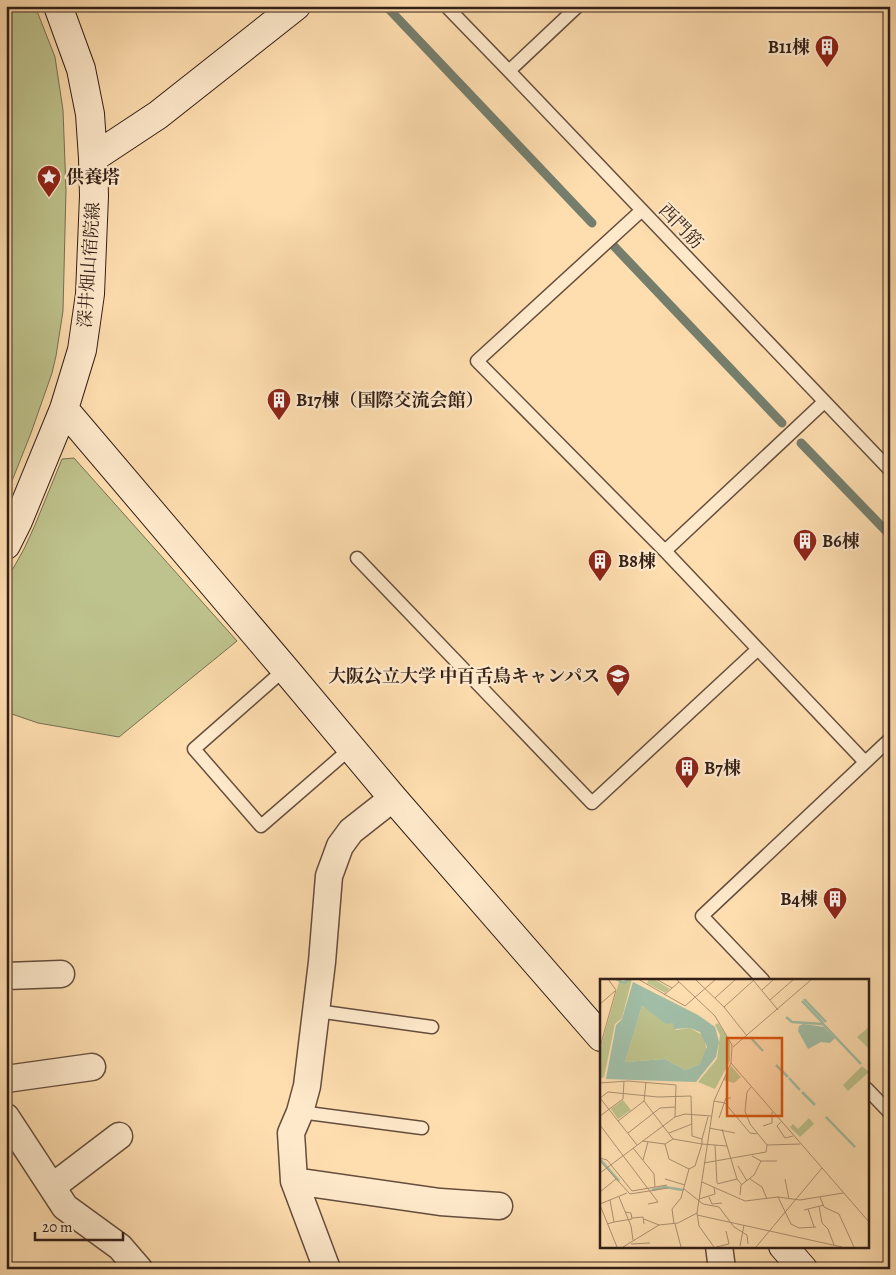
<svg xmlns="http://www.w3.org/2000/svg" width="896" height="1275" font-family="Alegreya,'Noto Serif JP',serif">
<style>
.green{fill:#bec28c;stroke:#787052}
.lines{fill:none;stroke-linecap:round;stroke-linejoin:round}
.stream{stroke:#757e6d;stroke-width:9}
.lane-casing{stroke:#654e3d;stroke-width:15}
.street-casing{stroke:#654e3d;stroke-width:29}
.secondary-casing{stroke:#321f17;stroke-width:30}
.lane{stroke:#fee9cb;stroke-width:12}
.street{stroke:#fee9cb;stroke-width:26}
.secondary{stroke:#fee9cb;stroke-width:28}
.labels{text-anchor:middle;stroke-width:4.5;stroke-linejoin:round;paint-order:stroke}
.poi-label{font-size:18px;font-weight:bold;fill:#321f17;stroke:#fee9cb;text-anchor:start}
.street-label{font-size:18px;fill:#321f17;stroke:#fee9cb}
.inset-river{fill:none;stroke:#a1bda6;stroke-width:2.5}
.inset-road{fill:none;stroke:#ac9172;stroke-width:1}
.view{fill:#d6530d;fill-opacity:0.15;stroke:#d6530d;stroke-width:2.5}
.inset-edge{fill:none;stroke:#321f17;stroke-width:2.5}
</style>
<rect width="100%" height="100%" fill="#feddaf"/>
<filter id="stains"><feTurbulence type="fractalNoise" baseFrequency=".004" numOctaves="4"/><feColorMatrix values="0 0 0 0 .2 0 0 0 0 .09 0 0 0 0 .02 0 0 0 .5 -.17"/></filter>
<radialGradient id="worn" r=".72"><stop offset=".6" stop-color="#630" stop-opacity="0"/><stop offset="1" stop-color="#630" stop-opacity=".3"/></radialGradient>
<path class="green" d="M6,6h29l20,51 8,53 3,80 -3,121 -7,45 -4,17 -21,60 -25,63z
M74,458l163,183 -118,96 -81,-14 -32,-11v-131l18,-32 11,-24 27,-66z"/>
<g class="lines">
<path class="stream" d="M386,6l206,217
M611,243l171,180
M801,443l89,92"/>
<defs>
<path id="lane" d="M446,6l63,65 381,399
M509,71l69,-65
M642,210l-165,151 188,190 200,211
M665,551l159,-149
M357,558l235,245 166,-154
M285,669l-91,80 67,77 90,-78
M763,980l-61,-64 188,-177
M317,1011l115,16
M867,1089l23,24
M300,1112l122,16"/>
<path id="street" d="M6,976l55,-2
M6,1079l86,-12
M6,1117l59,90 55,40 19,22
M294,1181l146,21 59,4
M52,1187l67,-51
M719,1246l3,23
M327,1269l-33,-88 -3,-48 9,-21 7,-26 15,-124 7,-86 11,-30 11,-15 42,-33"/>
<path id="secondary" d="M93,158l65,-43 138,-109
M64,409l221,260 108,129 208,239
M6,545l12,-24 46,-112 18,-59 8,-56 4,-98 -1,-38 -3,-44 -9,-45 -23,-63
M783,1246l20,23"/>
</defs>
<use href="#lane" class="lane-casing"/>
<use href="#street" class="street-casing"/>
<use href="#secondary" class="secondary-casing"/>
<use href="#lane" class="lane"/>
<use href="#street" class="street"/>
<use href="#secondary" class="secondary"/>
</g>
<defs>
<symbol id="building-pin" viewBox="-11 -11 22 30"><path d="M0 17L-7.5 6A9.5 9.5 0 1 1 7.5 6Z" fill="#8f2418" stroke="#fee9cb"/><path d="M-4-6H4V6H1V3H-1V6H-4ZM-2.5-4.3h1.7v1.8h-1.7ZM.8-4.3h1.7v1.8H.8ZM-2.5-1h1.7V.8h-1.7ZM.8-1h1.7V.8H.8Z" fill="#fff"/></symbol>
<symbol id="sight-pin" viewBox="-11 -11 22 30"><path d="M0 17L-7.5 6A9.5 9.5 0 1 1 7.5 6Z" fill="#8f2418" stroke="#fee9cb"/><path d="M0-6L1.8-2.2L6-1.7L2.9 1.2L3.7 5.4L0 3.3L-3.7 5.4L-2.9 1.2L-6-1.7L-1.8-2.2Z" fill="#fff"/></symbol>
<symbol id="university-pin" viewBox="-11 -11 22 30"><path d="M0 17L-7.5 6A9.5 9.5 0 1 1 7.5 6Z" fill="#8f2418" stroke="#fee9cb"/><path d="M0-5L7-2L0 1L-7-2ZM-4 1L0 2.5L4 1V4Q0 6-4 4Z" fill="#fff"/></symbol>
</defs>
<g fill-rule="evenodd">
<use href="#building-pin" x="813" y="33" width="28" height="38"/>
<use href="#sight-pin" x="35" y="163" width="28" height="38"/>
<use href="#building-pin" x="265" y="386" width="28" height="38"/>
<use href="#building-pin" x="791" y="527" width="28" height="38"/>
<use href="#building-pin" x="586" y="547" width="28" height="38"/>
<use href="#university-pin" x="604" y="662" width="28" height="38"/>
<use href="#building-pin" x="673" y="754" width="28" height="38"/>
<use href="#building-pin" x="821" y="885" width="28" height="38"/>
</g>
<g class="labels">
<g class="poi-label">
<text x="810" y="53" text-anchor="end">B11棟</text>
<text x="66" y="183">供養塔</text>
<text x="296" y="406">B17棟（国際交流会館）</text>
<text x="822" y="547">B6棟</text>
<text x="618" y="567">B8棟</text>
<text x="600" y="682" text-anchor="end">大阪公立大学 中百舌鳥キャンパス</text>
<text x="704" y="774">B7棟</text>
<text x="818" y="905" text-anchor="end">B4棟</text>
</g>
<g class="street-label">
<text transform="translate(681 226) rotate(46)" y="6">西門筋</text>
<text transform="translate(89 265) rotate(-86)" y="6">深井畑山宿院線</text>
</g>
</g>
<g transform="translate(600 979)">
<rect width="269" height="269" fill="#feddaf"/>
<path d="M32,0l-10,39 -7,6 -11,53 -4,2v-29l19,-68zM49,0h5l16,10 -5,4 -18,-10zM42,27l24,17h7l3,7 14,-2 14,8 3,17 -7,11 -15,6 -20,-11 -40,3zM118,44l12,18v20l-15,28 -17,-7 19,-23 3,-24 -5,-10zM269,48v22l-12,-12zM131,87l10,11 -7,6 -11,-3zM262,87l7,6 -21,19 -5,-6zM23,121l8,10 -13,9 -7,-10zM209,139l5,6 -14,13 -10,-10 3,-3 5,5z" fill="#bec28c"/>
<path d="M33,3l65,33 17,12 4,15 -3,15 -20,25 -90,-3 10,-54 6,-6zM42,27l24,18 7,-1 1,6 16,-1 10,4 7,15 -7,17 -15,6 -20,-11 -40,3zM203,45l21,3 11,11 -5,5 -9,-1 -13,7 -10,-18 1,-5z" fill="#a1bda6" fill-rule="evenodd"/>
<path class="inset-river" d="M16,0l8,4 6,-4M204,20l22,23M202,22l21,22M186,38l6,5 31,2 38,40M150,58l13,14M176,86l12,12M189,99l11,12M202,113l13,13M226,138l29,30M0,180l19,22M52,211l13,-3 18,3"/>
<path class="inset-road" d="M38,0l47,27 31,-27M56,0l16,9M76,0l39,37 17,29 -1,18 -17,38 -17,112 2,13 15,21M95,0l29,28 23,29M153,1l25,30M162,11l12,-11M64,16l15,-13M115,19l21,-19M170,21l24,-21M0,25l15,-13M124,28l31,-28M0,68l16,-57 -8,-11M133,68l79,-68M131,84l138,159M0,104l28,-2 48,4 -1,32M0,119l8,-6 50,5 33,-1 1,40 10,3v5l-7,22 -6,3 -20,-10 -4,-15M0,119l37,47M44,122l29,38 29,5M114,122l11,2 25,30 7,1M0,137l23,-17 1,-18M119,139l7,-20h5M18,142l26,-20 2,-19M181,143l-4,4 8,12 8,-2M0,146l58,77 -10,2M163,147l9,-3v-11M109,149l26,5M122,150l5,17M28,154l32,-25 15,-1M69,154l23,-9M102,160l6,-22M42,162l23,3 8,-5M102,165l25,2 10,33M115,166l2,38M167,166l33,-1M33,169l21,26 1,13M152,177l9,5h16M0,179l7,2 25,31 35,-6M43,181l5,-18M0,182l30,33 38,-6M104,184l62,-11 1,-7 -17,-21 -5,-13 2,-19 4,-5M138,187l9,15M0,194l75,-56 10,-3 26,2M65,200l20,6M150,200l12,8 5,12M185,200l4,20M102,203l43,19 33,-4 22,3 43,-7M117,205l20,-5 5,6M84,210l19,15 16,3 15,20 13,8 1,9M0,213l16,-13M140,216l1,-10 13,-10 7,-14M19,218l12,29 2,14M109,218l3,7 10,-1M178,218l13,27 8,4 17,-1M220,218l4,10 15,7 15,33M99,220l16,-5 -1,-7M0,225l27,-11M0,226l17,42M219,227l3,17 6,6 6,16M208,230l6,18M204,231l20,-5M97,236l145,32M32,239l11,-1 1,7M44,240l15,6M14,243l18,-3 -1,-6 -6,-1M7,245l7,-2 -4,-22M74,245l-2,-15 9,-11 8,-29M75,245l6,23M31,265l19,-1M140,267l4,-21M23,268l36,-22 19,-2 19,-10M116,268l13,-3 -3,-13M156,268l66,-79"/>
<path class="view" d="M127,59h55v78h-55z"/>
<rect width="269" height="269" class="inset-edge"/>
</g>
<rect width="896" height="1275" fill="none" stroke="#feddaf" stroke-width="25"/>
<rect x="8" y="8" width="881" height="1260" fill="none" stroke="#321f17" stroke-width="2.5"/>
<rect x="12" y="12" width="871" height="1250" fill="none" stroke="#321f17"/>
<path d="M35 1232v8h88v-8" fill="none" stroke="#321f17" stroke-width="2.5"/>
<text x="42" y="1232" font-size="15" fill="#321f17" stroke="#fee9cb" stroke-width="4" paint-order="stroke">20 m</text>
<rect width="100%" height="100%" filter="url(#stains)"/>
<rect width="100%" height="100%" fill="url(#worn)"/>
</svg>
